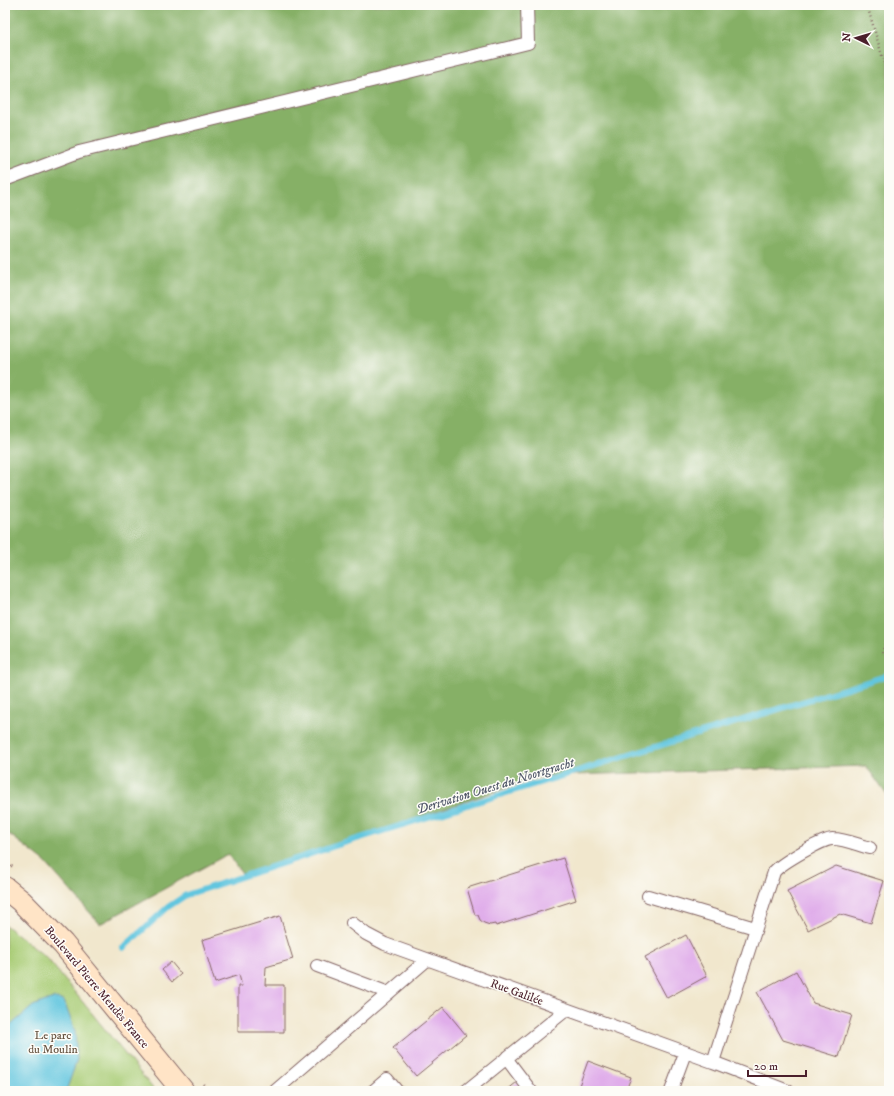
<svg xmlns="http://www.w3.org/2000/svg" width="894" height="1096" font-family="'IM FELL DW Pica',serif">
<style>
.green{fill:#a8cc75;stroke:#797650}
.forest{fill:#86b066;stroke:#686848}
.water{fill:#62c6df;stroke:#567285}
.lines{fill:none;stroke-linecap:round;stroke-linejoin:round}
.stream{stroke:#62c6df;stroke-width:6}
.building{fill:#e0adea}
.lane-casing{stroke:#846564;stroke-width:14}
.secondary-casing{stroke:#846564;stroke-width:24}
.path{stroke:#846564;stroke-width:2.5;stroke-dasharray:1 3;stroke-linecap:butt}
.lane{stroke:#fff;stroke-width:12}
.secondary{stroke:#ffe4c6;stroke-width:22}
.labels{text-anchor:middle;stroke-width:3;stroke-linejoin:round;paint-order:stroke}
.street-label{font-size:12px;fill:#4a1f2b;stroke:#fdfcf7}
.park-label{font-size:12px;fill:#665341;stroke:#fdfcf7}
.water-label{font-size:13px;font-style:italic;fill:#52596a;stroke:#fdfcf7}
</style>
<rect width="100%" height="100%" fill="#fdfcf7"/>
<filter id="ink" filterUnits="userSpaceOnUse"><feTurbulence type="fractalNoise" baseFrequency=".025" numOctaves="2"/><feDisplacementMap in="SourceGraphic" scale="8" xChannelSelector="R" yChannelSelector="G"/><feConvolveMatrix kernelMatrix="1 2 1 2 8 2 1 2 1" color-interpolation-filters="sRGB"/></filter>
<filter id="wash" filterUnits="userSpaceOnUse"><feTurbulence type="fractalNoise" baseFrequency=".012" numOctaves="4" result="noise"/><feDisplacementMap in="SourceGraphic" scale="16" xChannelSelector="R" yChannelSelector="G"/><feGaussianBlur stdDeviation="0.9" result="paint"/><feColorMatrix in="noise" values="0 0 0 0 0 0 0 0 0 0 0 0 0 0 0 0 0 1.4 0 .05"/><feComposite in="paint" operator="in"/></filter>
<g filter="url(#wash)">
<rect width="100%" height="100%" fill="#f1e7cd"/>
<path class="green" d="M5,925l42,33 108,133h-150z"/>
<path class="forest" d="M5,5h884v793l-23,-32 -326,10 -296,101 -16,-23 -128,70 -55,-62 -40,-31z"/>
<path class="water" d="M53,998l11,3 11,30 2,29 -11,31h-61v-56l6,-10 22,-19z"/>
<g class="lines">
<path class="stream" d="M123,948l45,-41 18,-12 158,-52 545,-168"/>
</g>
<g id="blocks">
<path class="building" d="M563,858l13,42 -80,26 -1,-2 -5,1 -6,-2 -4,-3 -2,-5h-3l-8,-27z
M836,866l48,15 -13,42 -31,-9 -32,16 -21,-39z
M280,916l13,43 -27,8 -1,18h19v47h-46v-46h4l-3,-11 -24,8 -13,-43z
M686,935l21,41 -40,22 -22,-41z
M171,962l10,12 -9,8 -10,-12z
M796,971l17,32 39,12 -13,42 -56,-17 -26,-48z
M443,1007l23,28 -50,41 -23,-28z
M588,1061l43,16 -5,14h-49z
M517,1082l5,6 -4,3h-12z"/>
</g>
</g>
<g filter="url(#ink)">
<use href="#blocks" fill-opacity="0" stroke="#846564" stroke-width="1"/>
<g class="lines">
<defs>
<path id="lane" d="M5,180l74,-28 449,-109 -1,-38
M648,896l107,32
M352,923l14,11 19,10 328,118 75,29
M317,966l72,27
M506,1058l25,33
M713,1062l61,-190c6,-8 50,-34 59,-33 12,0 25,6 37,9
M275,1091l152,-131
M373,1091l14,-12 10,12
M466,1091l100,-81
M671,1091l14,-38"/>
<path id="secondary" d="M5,888l16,13 42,43 120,147"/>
</defs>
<use href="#lane" class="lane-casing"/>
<use href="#secondary" class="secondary-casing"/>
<path class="path" d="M867,5l22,74
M882,653l7,-21
M5,861l9,7
M203,1084l6,7"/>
<use href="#lane" class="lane"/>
<use href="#secondary" class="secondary"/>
</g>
</g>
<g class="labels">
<g class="street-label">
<text transform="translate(97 987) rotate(50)" y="4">Boulevard Pierre Mendès France</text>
<text transform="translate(517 992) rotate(20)" y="4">Rue Galilée</text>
</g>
<g class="park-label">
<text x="53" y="1039">Le parc<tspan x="53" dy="14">du Moulin</tspan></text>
</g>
<g class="water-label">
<text transform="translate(495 785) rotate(-17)" y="5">Derivation Ouest du Noortgracht</text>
</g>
</g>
<rect width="894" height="1096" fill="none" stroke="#fdfcf7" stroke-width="20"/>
<g transform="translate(856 38) rotate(275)" stroke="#fdfcf7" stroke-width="3" paint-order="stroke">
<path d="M0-3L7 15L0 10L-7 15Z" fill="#4a1f2b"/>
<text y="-6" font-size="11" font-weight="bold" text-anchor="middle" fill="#4a1f2b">N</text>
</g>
<path d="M748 1070v6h58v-6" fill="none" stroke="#4a1f2b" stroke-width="2"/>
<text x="754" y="1070" font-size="12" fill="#4a1f2b" stroke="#fdfcf7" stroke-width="3" paint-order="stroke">20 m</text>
</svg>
